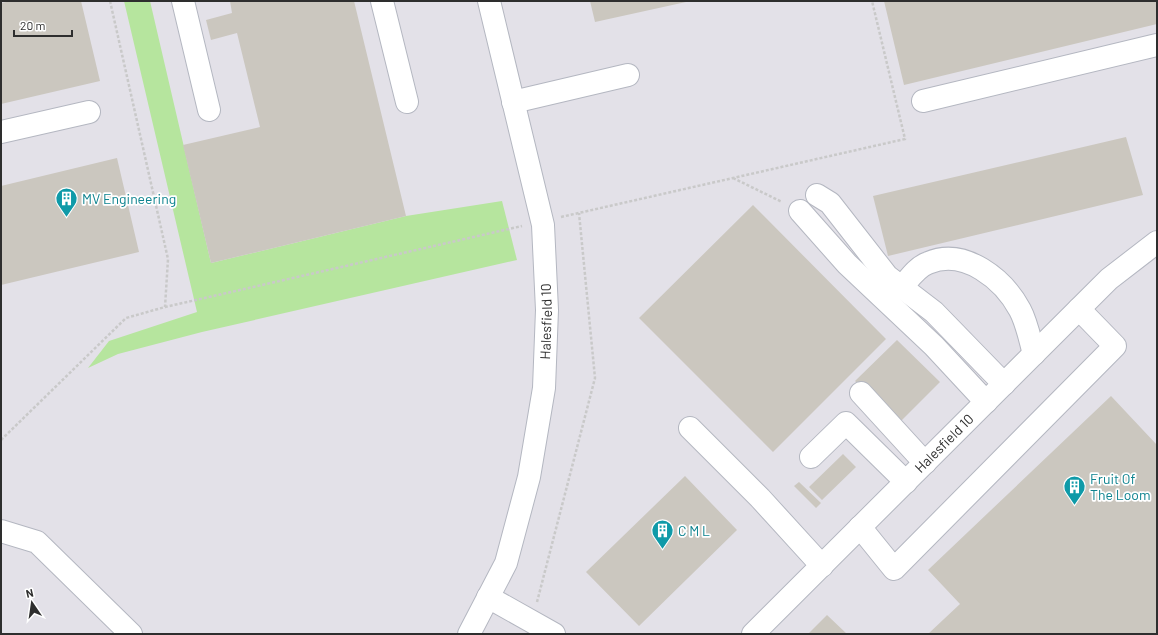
<svg xmlns="http://www.w3.org/2000/svg" width="1158" height="635" font-family="Barlow,sans-serif">
<style>
.industrial{fill:#e3e1e8}
.green{fill:#b6e59e}
.building{fill:#cbc7bf}
.lines{fill:none;stroke-linecap:round;stroke-linejoin:round}
.minor-casing{stroke:#b4b7c1;stroke-width:24}
.path{stroke:#c9c9c9;stroke-width:2.5;stroke-dasharray:3 2;stroke-linecap:butt}
.minor{stroke:#fff;stroke-width:22}
.labels{text-anchor:middle;stroke-width:3.5;stroke-linejoin:round;paint-order:stroke}
.culture-label{font-size:14px;fill:#0d838f;stroke:#fff;text-anchor:start}
.street-label{font-size:14px;fill:#2e2e2e;stroke:#fff}
</style>
<rect width="100%" height="100%" fill="#efe9e1"/>
<path class="industrial" d="M1,1h1156v633h-1156z"/>
<path class="green" d="M124,1h26l61,262 195,-47 96,-15 15,59 -315,72 -84,22 -30,14 21,-27 88,-29z"/>
<path class="building" d="M11,1h70l19,80 -99,23v-101z
M230,1h124l52,215 -195,47 -28,-118 77,-18 -23,-94 -26,7 -5,-20 26,-7z
M590,1h96v1l-91,20z
M884,1h273v23l-253,61z
M1126,137l17,58 -255,61 -15,-60z
M117,158l22,94 -138,33v-99z
M753,205l133,134 -113,113 -134,-134z
M897,340l43,42 -42,42 -43,-43z
M1111,396l46,49v189h-229l32,-30 -32,-34z
M843,454l13,13 -34,33 -13,-13z
M685,476l52,54 -98,96 -53,-54z
M799,482l22,21 -5,5 -22,-22z
M827,615l20,19h-39z"/>
<g class="lines">
<defs>
<g id="minor">
<path d="M183,1l26,109"/>
<path d="M382,1l25,101"/>
<path d="M923,101l234,-56"/>
<path d="M513,102l115,-27"/>
<path d="M1,132l88,-20"/>
<path d="M817,195l13,8 57,73 47,36 70,72"/>
<path d="M800,211l47,53 87,82 52,56"/>
<path d="M902,287c7,-8 15,-20 26,-24 37,-16 76,17 92,47 7,13 10,30 14,44"/>
<path d="M861,393l64,70"/>
<path d="M690,428l70,70 62,68"/>
<path d="M811,457l35,-34 60,59"/>
<path d="M860,527l34,42 221,-223 -36,-37"/>
<path d="M1,531l36,11 94,92"/>
<path d="M488,597l66,37"/>
<path id="s1" d="M469,634l37,-71 23,-86 15,-89 3,-78 -4,-85 -54,-224"/>
<path id="s2" d="M753,634l356,-355 48,-37"/>
</g>
</defs>
<use href="#minor" class="minor-casing"/>
<path class="path" d="M110,1l58,258 -3,48
M733,178l49,24
M561,217l344,-78 -33,-138
M1,440l125,-122 39,-11 357,-81
M537,602l58,-224 -16,-165"/>
<use href="#minor" class="minor"/>
</g>
<defs>
<symbol id="building-pin" viewBox="-11 -11 22 30"><path d="M0 17L-7.5 6A9.5 9.5 0 1 1 7.5 6Z" fill="#0f9aa8" stroke="#fff"/><path d="M-4-6H4V6H1V3H-1V6H-4ZM-2.5-4.3h1.7v1.8h-1.7ZM.8-4.3h1.7v1.8H.8ZM-2.5-1h1.7V.8h-1.7ZM.8-1h1.7V.8H.8Z" fill="#fff"/></symbol>
</defs>
<g fill-rule="evenodd">
<use href="#building-pin" x="54" y="186" width="25" height="34"/>
<use href="#building-pin" x="1062" y="474" width="25" height="34"/>
<use href="#building-pin" x="650" y="518" width="25" height="34"/>
</g>
<g class="labels">
<g class="culture-label">
<text x="82" y="204">MV Engineering</text>
<text x="1090" y="484">Fruit Of<tspan x="1090" dy="16">The Loom</tspan></text>
<text x="678" y="536">C M L</text>
</g>
<g class="street-label">
<text dy="5" stroke="none"><textPath href="#s1" startOffset="326">Halesfield 10</textPath></text>
<text dy="5" stroke="none"><textPath href="#s2" startOffset="270">Halesfield 10</textPath></text>
</g>
</g>
<rect width="1158" height="635" fill="none" stroke="#2e2e2e" stroke-width="4"/>
<g transform="translate(32 603) rotate(347)" stroke="#ffffff" stroke-width="3" paint-order="stroke">
<path d="M0-3L7 15L0 10L-7 15Z" fill="#2e2e2e"/>
<text y="-6" font-size="11" font-weight="bold" text-anchor="middle" fill="#2e2e2e">N</text>
</g>
<path d="M14 30v6h58v-6" fill="none" stroke="#2e2e2e" stroke-width="2"/>
<text x="20" y="30" font-size="12" fill="#2e2e2e" stroke="#ffffff" stroke-width="3" paint-order="stroke">20 m</text>
</svg>
